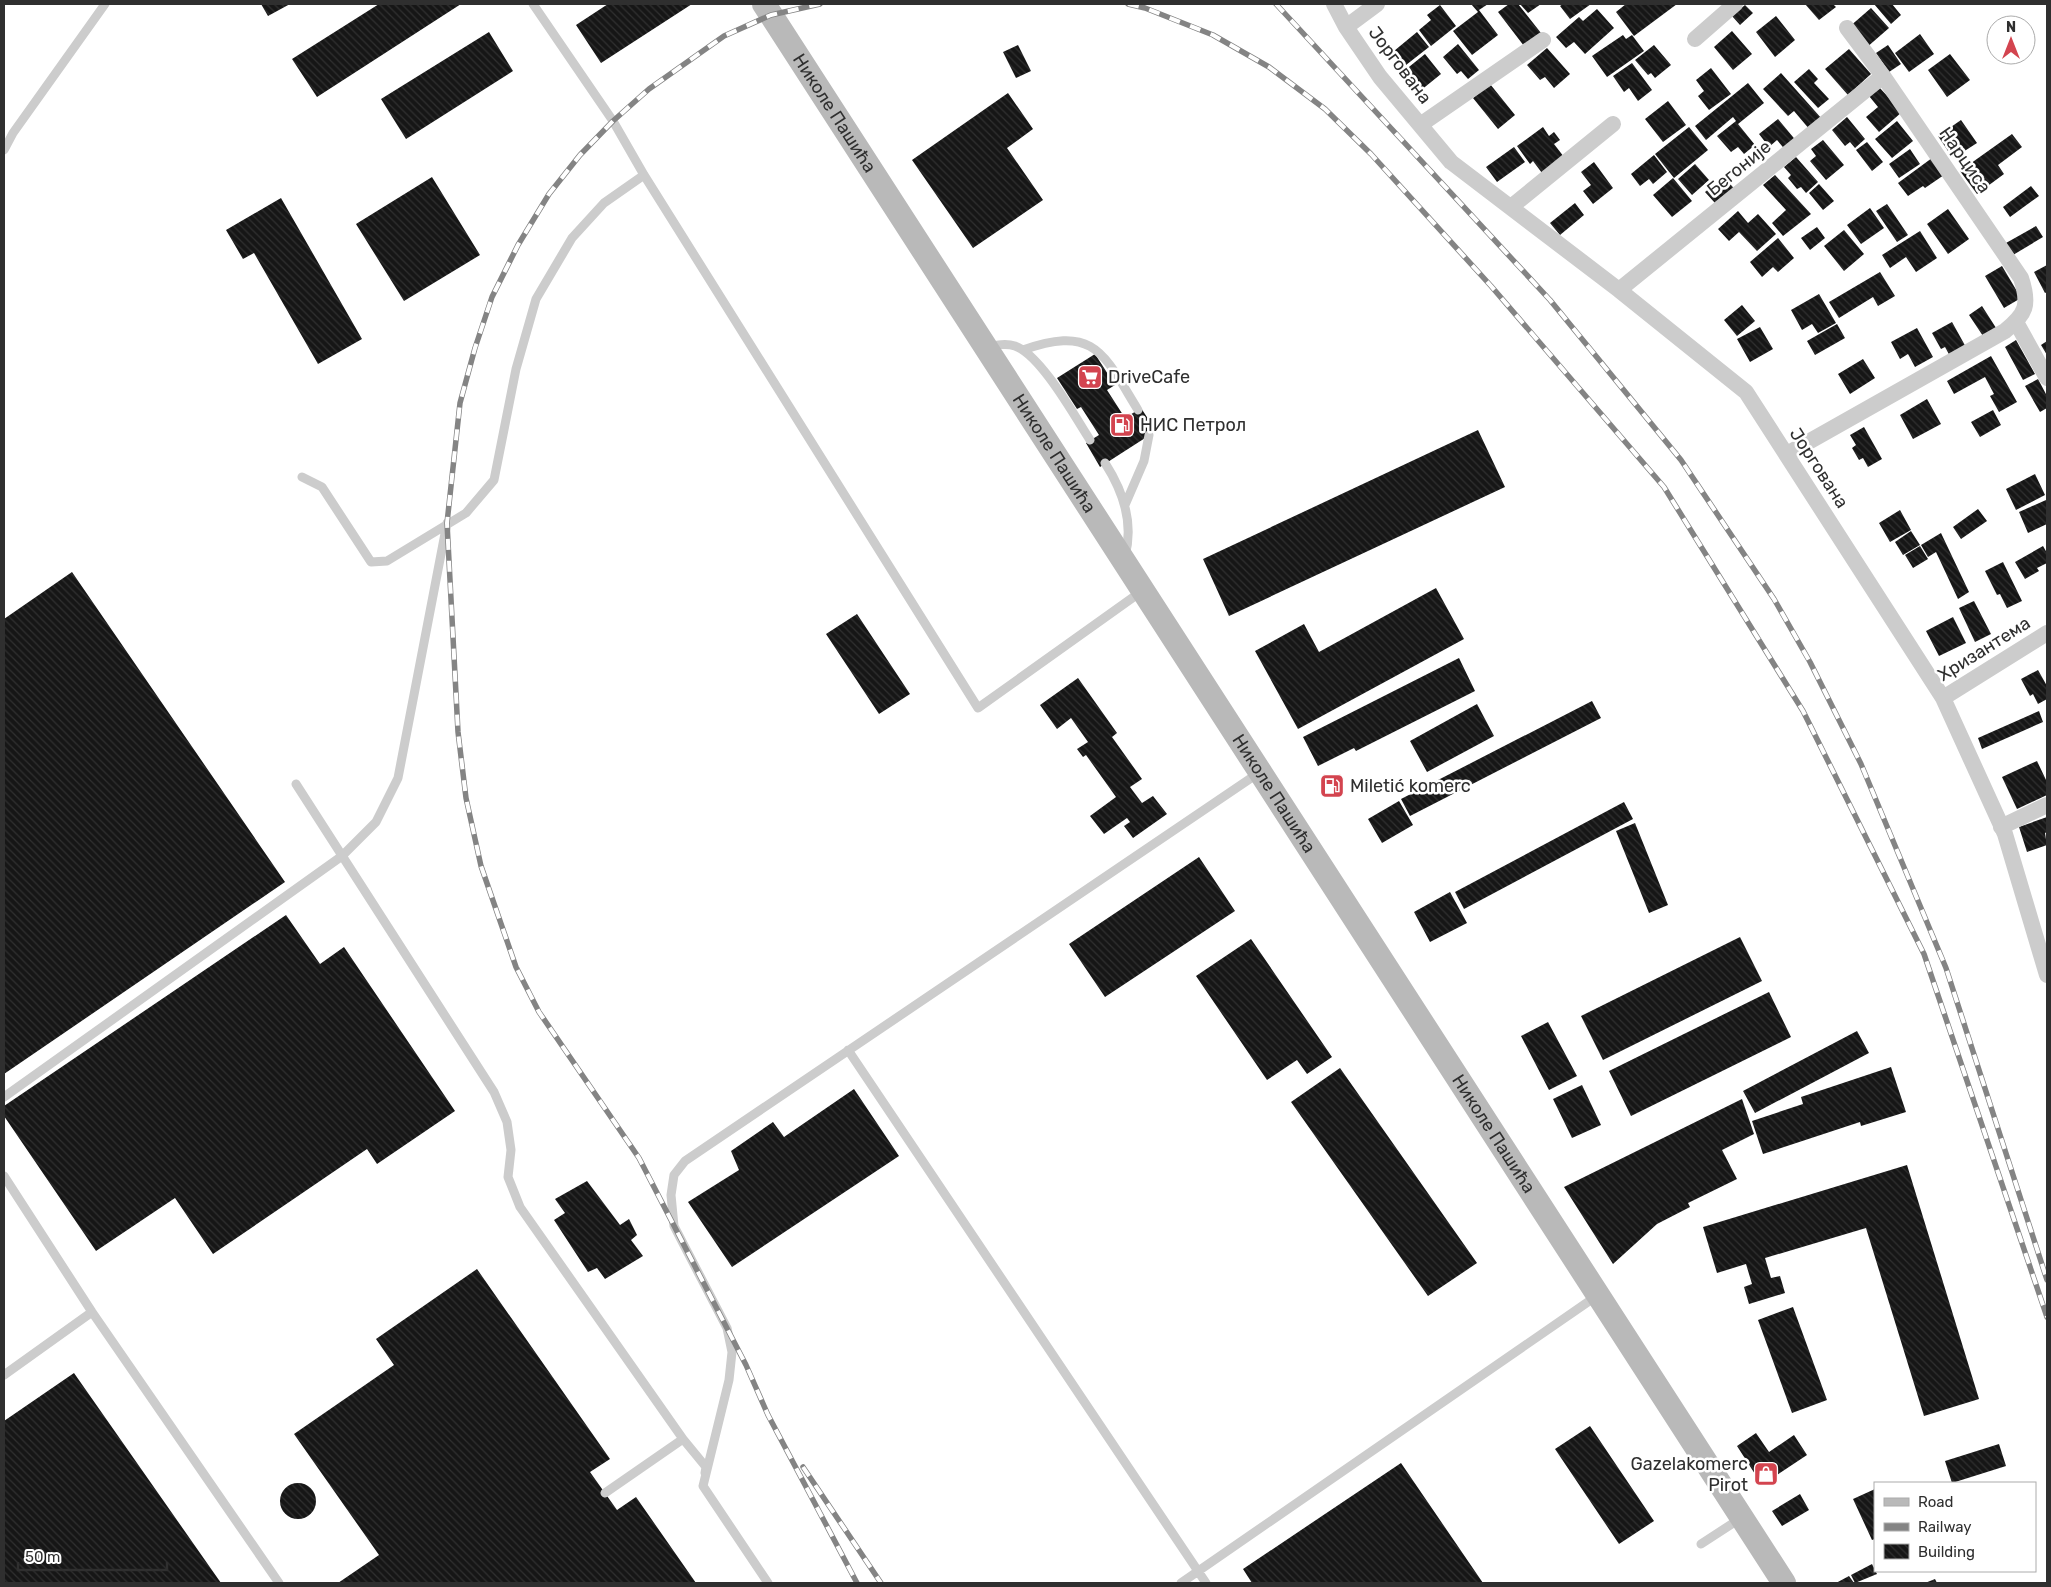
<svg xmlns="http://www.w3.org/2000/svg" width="2051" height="1587" font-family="Rubik,sans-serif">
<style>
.building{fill:url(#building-back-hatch)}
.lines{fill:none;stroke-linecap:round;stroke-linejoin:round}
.service{stroke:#ccc;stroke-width:9}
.minor{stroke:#ccc;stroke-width:16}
.secondary{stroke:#b9b9b9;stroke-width:24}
.rail-casing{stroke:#848484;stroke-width:5.5}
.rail{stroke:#fff;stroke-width:4;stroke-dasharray:11;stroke-linecap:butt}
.labels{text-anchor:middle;stroke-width:5;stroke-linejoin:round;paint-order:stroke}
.street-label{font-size:18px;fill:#2f2f2f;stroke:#fff}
.poi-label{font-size:18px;fill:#2f2f2f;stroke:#fff;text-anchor:start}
</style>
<defs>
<pattern id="building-back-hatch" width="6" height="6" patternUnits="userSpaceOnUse" patternTransform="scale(1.25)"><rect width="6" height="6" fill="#161616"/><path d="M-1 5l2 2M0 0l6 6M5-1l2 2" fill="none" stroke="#303030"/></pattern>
</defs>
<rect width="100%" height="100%" fill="#fff"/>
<path class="building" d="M261,4h29l-22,12z
M379,4h82l-144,93 -25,-38z
M608,4h84l-91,59 -25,-38z
M1471,4h17l-9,6 19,25 -26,20 -19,-24 25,-19z
M1509,4h9l23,29 -17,13 -26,-34z
M1520,4h21l-13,9z
M1563,4h28l-21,15 -10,-13z
M1626,4h51l-43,32 -18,-24z
M1805,4h28l3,3 -17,13z
M1874,4h18l9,11 -10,9z
M1440,5l16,21 -25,20 -12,-16 12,-10 -4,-5z
M1745,5l8,8 -13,12 -8,-9z
M1871,8l18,20 -23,20 -18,-20z
M1597,9l17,19 -29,26 -11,-12 -8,6 -10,-11 23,-20 4,4z
M1776,16l19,24 -20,17 -19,-25z
M1732,31l20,23 -19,16 -19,-23z
M489,32l24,39 -107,68 -25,-40z
M1417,32l12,15 -23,18 -12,-14z
M1920,34l14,20 -25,18 -14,-19z
M1623,35l3,4 6,-4 12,16 -37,26 -15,-21z
M1458,44l21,26 -11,9 -7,-8 -4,3 -14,-17z
M1018,45l13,26 -15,7 -13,-26z
M1654,45l17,20 -16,13 -4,-5 -3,2 -13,-15z
M1888,45l13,19 -12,8 -13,-19z
M1547,48l23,26 -16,14 -9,-11 -5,3 -13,-15z
M1849,49l22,25 -23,21 -23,-26z
M1425,54l16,20 -26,21 -16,-20z
M1950,54l20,26 -23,17 -19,-27z
M1632,63l20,27 -14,11 -9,-13 -5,4 -11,-16z
M1711,68l20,26 -22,16 -11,-14 6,-5 -8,-11z
M1809,69l9,10 -4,4 15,16 -11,9 -24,-26z
M1781,73l41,46 -12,11 -16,-19 -6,5 -25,-27z
M1748,83l16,20 -26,21 17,21 -11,9 -6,-7 -7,5 -14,-16 19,-15 -3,-4 -27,23 -11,-14z
M1490,84l25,31 -17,14 -25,-31z
M1879,87l23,25 -23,20 -13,-15 12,-10 -9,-11z
M1008,93l25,36 -26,19 36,52 -70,48 -61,-88z
M1668,101l18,24 -23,17 -18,-23z
M1847,117l18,22 -10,9 -5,-6 -5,4 -13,-16z
M1778,119l20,24 -11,9 -10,-12 -8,7 -10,-13z
M1961,120l16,23 -14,9 -6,-7 -9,6 -10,-15z
M1897,121l16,20 -21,17 -17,-19z
M1543,127l6,9 5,-4 6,8 -6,4 10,13 -22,16 -9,-12 -3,3 -13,-18z
M1689,127l19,23 -34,28 -19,-24z
M2012,134l10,13 -24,18 6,9 -27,20 -17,-23z
M1823,140l21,25 -18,15 -16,-19 6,-5 -5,-7z
M1867,142l16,20 -11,9 -16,-21z
M1514,147l11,15 -28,20 -11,-15z
M1910,149l10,15 -21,14 -10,-14z
M1654,155l13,17 -14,12 -4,-5 -9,7 -9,-12z
M1796,157l22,25 -12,11 -5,-6 -4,2 -9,-11 3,-3 -7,-8z
M1932,158l12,17 -19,13 -2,-2 -15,10 -10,-13z
M1594,162l19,26 -20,16 -10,-13 8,-6 -10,-13z
M1695,164l14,16 -17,15 -14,-16z
M1775,175l36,39 -28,22 -11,-13 14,-13 -23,-25z
M432,177l48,78 -76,46 -48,-77z
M1724,177l14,16 -23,10 -10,-11z
M1673,178l19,23 -20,16 -19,-22z
M1819,184l15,17 -11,9 -14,-17z
M2031,186l8,10 -29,21 -7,-10z
M281,198l81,141 -44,25 -64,-111 -11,6 -17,-29z
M1575,203l9,12 -24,20 -10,-12z
M1887,204l21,31 -11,7 -21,-31z
M1870,208l14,20 -23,16 -14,-19z
M1948,209l21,30 -21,15 -21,-30z
M1738,211l10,12 10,-9 18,20 -19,17 -18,-19 -10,9 -11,-12z
M2036,226l7,11 -30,18 -7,-12z
M1817,227l8,11 -15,12 -9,-12z
M1844,230l20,24 -20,17 -20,-25z
M1920,231l17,27 -21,14 -10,-15 -16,11 -8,-13z
M1778,238l16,20 -16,14 -5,-5 -11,10 -12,-15z
M2047,265v27l-2,1 -11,-21z
M2002,266l19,32 -17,10 -19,-32z
M1880,272l15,24 -17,10 -5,-9 -34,21 -10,-16z
M1819,294l17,29 -18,10 -6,-9 -10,6 -11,-20z
M1742,305l13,16 -18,15 -13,-16z
M1982,306l16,25 -13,8 -16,-24z
M1952,322l15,27 -16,9 -6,-11 -4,2 -9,-16z
M1837,324l8,14 -30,17 -8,-14z
M1760,327l13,22 -23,13 -13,-23z
M1917,328l16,29 -18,10 -7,-13 -8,5 -9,-17z
M2016,340l19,34 -12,6 -18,-33z
M2047,341v14l-6,-10z
M1095,354l20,31 -8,5 18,28 16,-10 15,23 -56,36 -14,-24 13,-8 -18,-28 -4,2 -20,-31z
M1991,356l26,46 -18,10 -9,-16 4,-2 -9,-17 -31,17 -7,-13z
M1863,359l12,19 -25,16 -12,-20z
M2038,379l9,17v12l-7,4 -15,-26z
M1927,399l14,25 -28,15 -13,-24z
M1993,410l8,15 -21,12 -9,-15z
M1864,427l18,32 -14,8 -5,-9 -4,2 -7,-12 4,-3 -6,-10z
M1478,430l27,57 -276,129 -26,-57z
M2035,474l10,21 -29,15 -10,-21z
M2046,500l1,24 -19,9 -9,-21z
M1978,509l9,12 -26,18 -8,-12z
M1900,510l11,20 -21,12 -11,-19z
M1911,531l9,14 -17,10 -8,-13z
M1941,533l28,59 -11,7 -22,-47 -8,5 -7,-12z
M1920,546l8,13 -15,9 -8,-13z
M2043,546l4,7v10l-10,5 2,3 -14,8 -10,-17z
M2003,562l19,39 -15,7 -7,-14 -3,1 -12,-24z
M72,572l213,310 -281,192v-455z
M1436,588l28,51 -166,90 -43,-78 49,-27 15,28z
M1974,601l17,33 -16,8 -16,-34z
M857,614l53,80 -31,20 -53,-80z
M1953,617l13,26 -27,13 -13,-25z
M1459,658l16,33 -119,60 -2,-3 -36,18 -15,-29z
M2038,670l9,16v13l-9,5 -5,-10 -3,2 -9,-17z
M1078,678l39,55 -5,4 30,42 -12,8 12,16 11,-7 14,18 -34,24 -9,-12 6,-4 -3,-4 -23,16 -14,-18 26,-19 -30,-42 -3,2 -6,-8 11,-7 -17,-24 -14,11 -17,-24z
M1592,701l9,17 -191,98 -9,-17z
M1477,704l17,32 -67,36 -17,-31z
M2039,711l4,11 -61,27 -4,-11z
M2037,761l10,21v13l-30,14 -15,-32z
M1399,801l14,24 -31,18 -14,-24z
M1624,802l9,17 -169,90 -9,-17z
M2047,817v15l-2,1 2,12 -20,7 -8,-25z
M1635,823l33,82 -19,8 -33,-82z
M1199,857l36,54 -130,86 -36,-53z
M1450,892l17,31 -37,19 -16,-30z
M286,915l34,49 24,-17 111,164 -78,53 -10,-15 -154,105 -38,-56 -79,53 -92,-135v-10z
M1740,937l22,44 -159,79 -22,-44z
M1251,939l81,118 -25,17 -10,-14 -30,20 -71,-104z
M1769,992l22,45 -160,79 -22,-45z
M1548,1022l29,54 -28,14 -28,-54z
M1857,1031l12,22 -114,60 -12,-22z
M1891,1067l15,45 -45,14 -1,-4 -97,32 -11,-33 51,-17 -2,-7z
M1340,1068l137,195 -49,33 -137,-194z
M1582,1085l19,40 -29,13 -19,-39z
M854,1089l45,67 -167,111 -44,-65 51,-32 -8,-19 42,-29 11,15z
M1742,1099l12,35 -32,16 15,29 -49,24 2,4 -33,17 -44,40 -49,-77z
M1907,1165l72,234 -55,17 -58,-188 -101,30 6,20 9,-2 5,17 -36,11 -5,-17 8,-3 -6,-20 -29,9 -14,-46z
M587,1181l33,44 9,-6 8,16 -6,5 12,16 -38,23 -8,-11 -9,4 -34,-52 11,-7 -10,-14z
M477,1269l133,190 -20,13 27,38 19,-13 60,86h-358l41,-28 -85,-121 100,-69 -18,-26z
M1793,1307l34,93 -35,13 -34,-93z
M74,1373l147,210h-217v-162z
M1590,1426l64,95 -35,23 -64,-95z
M1756,1433l13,19 25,-17 13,20 -45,30 -25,-39z
M1999,1444l7,22 -54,17 -7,-22z
M1401,1463l82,120h-231l-9,-14z
M280 1501a18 18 0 1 1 36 0a18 18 0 1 1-36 0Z
M1875,1489v50l-3,1 -19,-41z
M1800,1494l9,16 -27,16 -10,-15z
M1872,1564l5,10 -22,9 -4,-8z
M1849,1576l5,7h-18z
M1935,1579l2,4h-12z"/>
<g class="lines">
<path class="service" d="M533,4l80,117 31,54 334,533 164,-117
M4,150l9,-17 92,-129
M988,347c9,-2 18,-4 27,-1 26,9 60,71 75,94
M1023,350c73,-26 81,5 115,60
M1105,463c18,28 29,60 20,93
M302,477l20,10 49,75 16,-1 79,-48 28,-33 22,-111 20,-70 36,-61 32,-35 40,-28
M1125,505l19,-44 5,-26
M296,784l198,308 13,30 4,28 -3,27 12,30 163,232 23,28 -1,6
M848,1050l358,533
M4,1097l338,-241 34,-34 22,-44 49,-255
M4,1176l88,136 187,271
M4,1375l88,-63
M605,1493l78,-54
M1701,1544l40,-26
M768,1583l-65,-97 26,-106 3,-28 -5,-24 -53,-102 -3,-31 3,-20 11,-14 575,-389
M1181,1583l417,-288"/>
<path class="minor" d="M1334,4l12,23 34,50 71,85 168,128 127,102 197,306 62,136 42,141
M1346,27l31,-23
M1695,39l40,-35
M1420,125l123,-85
M1511,207l102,-83
M1619,290l264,-214
M2016,322l31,56
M1787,454l218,-123c21,-17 25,-26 16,-53l-138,-202 -36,-48
M1943,698l104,-65
M2001,827l46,-22"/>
<path class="secondary" id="s1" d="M764,4l1020,1579"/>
<defs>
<path id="rail" d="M820,4l-49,11 -47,21 -75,53 -36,32 -33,34 -31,39 -31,51 -26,52 -17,51 -15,55 -13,120 11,209 8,66 15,68 35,101 23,45 100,146 107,207 22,50 89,168
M1128,4l17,4 68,27 56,32 56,42 46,45 120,132 173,201 139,224 121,243 123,363
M1276,4l274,296 131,160 93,139 36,63 51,102 85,204 101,312
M803,1467l78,116"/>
</defs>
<use href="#rail" class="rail-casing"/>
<use href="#rail" class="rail"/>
</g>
<defs>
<symbol id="supermarket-square" viewBox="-11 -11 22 22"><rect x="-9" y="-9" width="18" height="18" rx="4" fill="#d3444f" stroke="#fff"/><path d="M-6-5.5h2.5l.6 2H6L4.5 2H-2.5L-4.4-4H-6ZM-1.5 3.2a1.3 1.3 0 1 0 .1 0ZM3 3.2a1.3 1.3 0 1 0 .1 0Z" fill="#fff"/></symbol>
<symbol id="fuel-square" viewBox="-11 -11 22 22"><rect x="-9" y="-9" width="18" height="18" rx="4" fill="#d3444f" stroke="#fff"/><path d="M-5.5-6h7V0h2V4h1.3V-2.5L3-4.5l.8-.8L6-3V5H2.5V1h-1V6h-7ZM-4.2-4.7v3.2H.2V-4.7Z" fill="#fff"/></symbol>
<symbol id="shop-square" viewBox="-11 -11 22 22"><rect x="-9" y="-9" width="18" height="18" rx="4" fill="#d3444f" stroke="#fff"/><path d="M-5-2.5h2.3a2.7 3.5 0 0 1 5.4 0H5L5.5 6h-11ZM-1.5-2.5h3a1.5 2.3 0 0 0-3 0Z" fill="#fff"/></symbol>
</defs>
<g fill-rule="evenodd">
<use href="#supermarket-square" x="1076" y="363" width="28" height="28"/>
<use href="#fuel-square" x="1108" y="411" width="28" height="28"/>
<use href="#fuel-square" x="1318" y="772" width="28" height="28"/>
<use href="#shop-square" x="1752" y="1460" width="28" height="28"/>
</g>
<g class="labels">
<g class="street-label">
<text transform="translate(1400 65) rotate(53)" y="6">Јоргована</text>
<text dy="6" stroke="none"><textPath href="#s1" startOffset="130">Николе Пашића</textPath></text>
<text transform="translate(1965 160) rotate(55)" y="6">Нарциса</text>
<text transform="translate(1739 168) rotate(-39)" y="6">Бегоније</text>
<text dy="6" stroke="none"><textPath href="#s1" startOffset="535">Николе Пашића</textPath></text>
<text transform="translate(1819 468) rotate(57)" y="6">Јоргована</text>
<text transform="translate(1984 649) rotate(-32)" y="6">Хризантема</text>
<text dy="6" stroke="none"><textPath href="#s1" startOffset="940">Николе Пашића</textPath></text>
<text dy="6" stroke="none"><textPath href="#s1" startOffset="1345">Николе Пашића</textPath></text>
</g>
<g class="poi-label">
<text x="1108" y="383">DriveCafe</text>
<text x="1140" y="431">НИС Петрол</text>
<text x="1350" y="792">Miletić komerc</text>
<text x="1748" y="1470" text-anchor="end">Gazelakomerc<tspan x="1748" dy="21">Pirot</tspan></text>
</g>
</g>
<rect width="2051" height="1587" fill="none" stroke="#2f2f2f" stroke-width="10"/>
<rect x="1874" y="1482" width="162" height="90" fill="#ffffff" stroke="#acacac"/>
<rect x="1884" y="1498" width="25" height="8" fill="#b9b9b9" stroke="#acacac"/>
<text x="1918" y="1507" font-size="15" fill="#2f2f2f">Road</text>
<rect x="1884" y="1523" width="25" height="8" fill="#848484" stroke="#acacac"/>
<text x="1918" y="1532" font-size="15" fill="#2f2f2f">Railway</text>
<rect x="1884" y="1544" width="25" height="15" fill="url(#building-back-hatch)" stroke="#acacac"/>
<text x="1918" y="1557" font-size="15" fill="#2f2f2f">Building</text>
<g transform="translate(2011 40)"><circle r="24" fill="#ffffff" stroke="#acacac"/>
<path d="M0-4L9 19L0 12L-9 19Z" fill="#d3444f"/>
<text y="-8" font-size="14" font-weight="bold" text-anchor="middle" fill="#2f2f2f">N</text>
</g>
<path d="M18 1562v8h149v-8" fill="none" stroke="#2f2f2f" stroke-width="2.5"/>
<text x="25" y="1562" font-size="15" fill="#2f2f2f" stroke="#ffffff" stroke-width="4" paint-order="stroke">50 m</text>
</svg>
